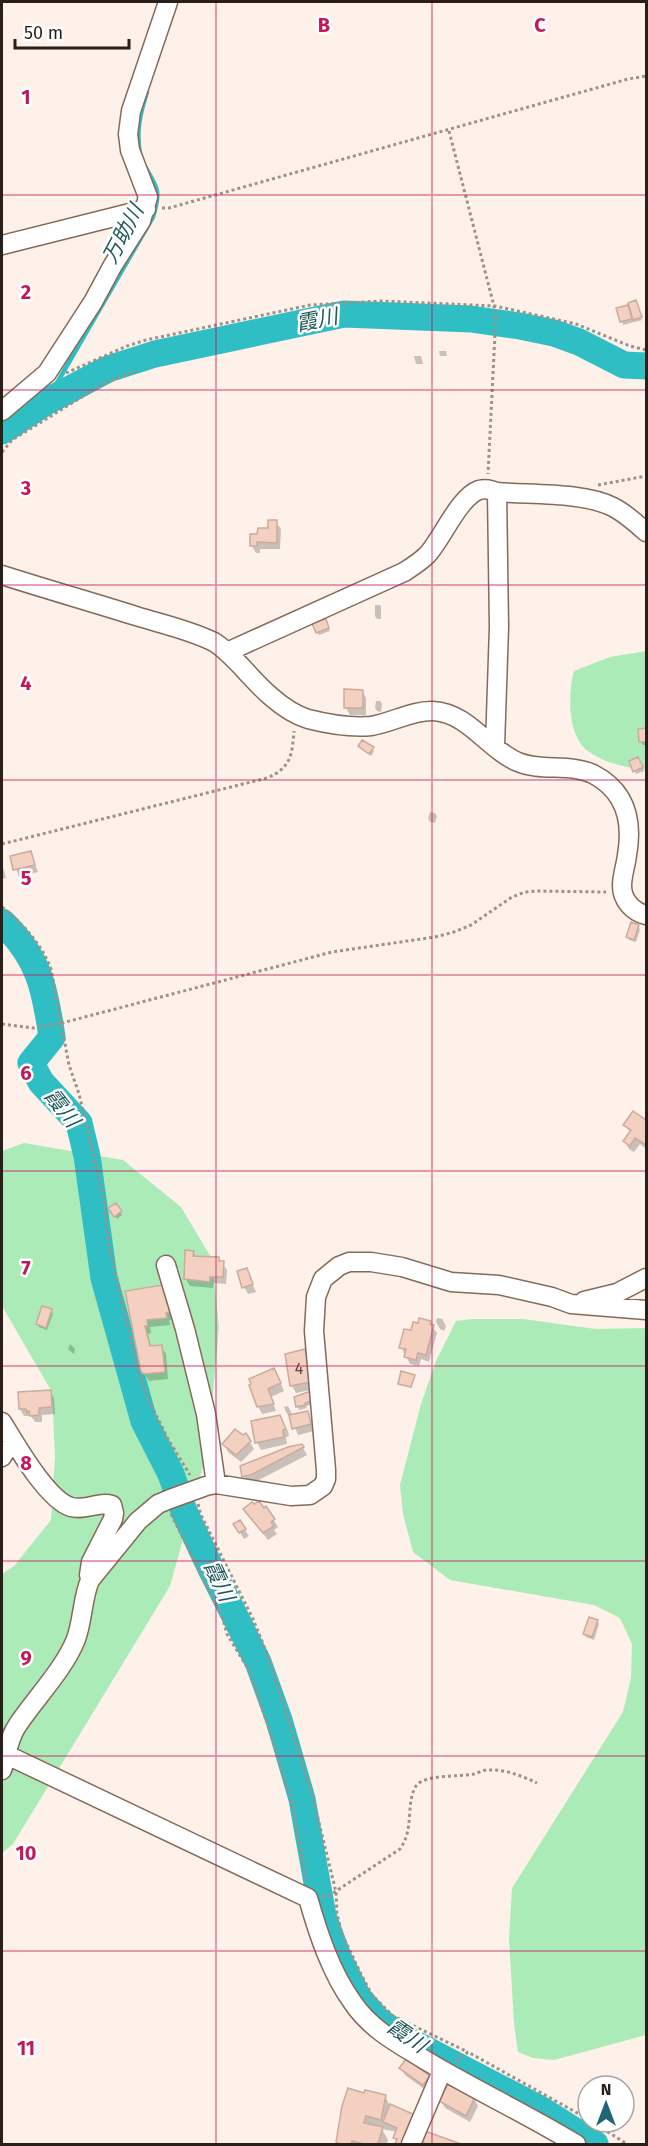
<svg xmlns="http://www.w3.org/2000/svg" width="648" height="2146" font-family="'Fira Sans','Noto Sans JP',sans-serif">
<style>
.green{fill:#aaebb8}
.shadow{fill:#0003}
.lines{fill:none;stroke-linecap:round;stroke-linejoin:round}
.stream{stroke:#30bec5;stroke-width:4.5}
.river{stroke:#30bec5;stroke-width:27}
.building{fill:#f4d0c1;stroke:#cbab9d;stroke-width:1.5}
.minor-casing{stroke:#856a5a;stroke-width:21}
.path{stroke:#9d928a;stroke-width:3;stroke-dasharray:3 3;stroke-linecap:butt}
.minor{stroke:#fff;stroke-width:18}
.grid{fill:none;stroke:#c2185b;stroke-width:1.5;stroke-opacity:0.55}
.labels{text-anchor:middle;stroke-width:5;stroke-linejoin:round;paint-order:stroke}
.number-label{font-size:16px;fill:#5c4a42}
.water-label{font-size:21px;font-style:italic;fill:#1f575a;stroke:#fff}
.grid-label{font-size:20px;text-anchor:middle;font-weight:bold;fill:#c2185b;stroke:#fff;stroke-width:5;stroke-linejoin:round;paint-order:stroke}
</style>
<rect width="100%" height="100%" fill="#fdf1e9"/>
<path class="green" d="M646,651v119c-20,-3 -41,-6 -58,-19 -21,-15 -20,-58 -14,-80l36,-14z
M24,1143l99,17 58,47 31,52 7,68 -11,122 -38,137 -157,258 -11,9v-279l12,-8 37,-46 4,-63 -3,-65 -50,-86v-155z
M472,1319h51l73,10 50,-1v707l-92,25 -21,-2 -15,-6 -4,-28 -5,-86 3,-50 111,-176 8,-34 1,-34 -12,-26 -26,-13 -144,-25 -37,-28 -10,-38 -3,-29 21,-81 15,-43 20,-40z"/>
<path class="shadow" d="M637,305l5,15 -19,5 -5,-16z
M439,351h7l1,5h-7z
M414,356h7l2,8h-7z
M276,522l5,7 -1,20h-20v4h-4l-4,-7 7,-11 10,-5z
M375,605h5l1,3v11h-4l-2,-3z
M327,624l3,7 -11,4 -2,-3z
M362,691l4,7v17h-16l-4,-7z
M376,701h4l2,3 -1,8 -4,-1 -2,-3z
M640,730h6v15h-3l-2,-3z
M359,746l13,2 2,3 -3,5z
M638,759l6,12 -8,3 -5,-12z
M430,812l5,1 2,3 -2,7 -5,-1 -2,-4z
M30,852l8,20 -19,5 -7,-20z
M2,863l4,15 -4,1z
M638,926l2,4 -4,12 -7,-2 -1,-3z
M633,1113l13,9v27l-6,-5 -6,8 -5,-3 -4,-7 6,-9 -6,-8z
M116,1205l6,10 -5,4 -7,-10z
M193,1252l3,5 22,1 9,12 -1,14 -12,-1 -1,5 -23,-2 -5,-8z
M246,1270l10,22 -8,2 -4,-7z
M162,1287l14,32 -7,1 1,5 -20,2 1,6 -3,1 3,13h10l5,7 2,25 -19,2 -6,-9 -16,-79z
M51,1310l2,4 -6,16 -8,-3 -2,-3z
M437,1318l5,1 4,7 -2,5 -4,-2 -4,-7z
M430,1323l7,10 -8,29 -8,-3 -2,7 -9,-2 -9,-17 18,-22z
M70,1344l5,5 -1,5 -6,-5z
M304,1351l4,7 7,31 -19,4 -4,-7 -6,-31z
M278,1377l6,14 -13,6 5,14 -14,3 -4,-8 -5,-21z
M50,1391l4,7 1,16 -13,1v7h-7l-4,-6h-7l-4,-7 -1,-16z
M310,1393l4,11 -8,2 1,2 -8,2 -1,-3z
M288,1406l5,10 14,-3 7,18 -16,4 -7,-18h-2l-4,-7 -1,-3z
M279,1417l9,14 1,5 -3,1 1,7 -26,6 -4,-8z
M246,1435l8,14 -13,13 -13,-10 -4,-8z
M302,1446l5,9 -50,26 -9,2 -4,-7z
M266,1508l12,19 -4,3 3,4 -9,6 -19,-24z
M240,1522l9,14 -5,3 -9,-14z
M597,1621l2,3 -5,16 -8,-3 -2,-3z
M401,2068l28,9 4,7 -6,7 -22,-16z
M365,2095l20,1 25,48h-13l-2,-6 2,-6 -15,-3 6,11 -1,4h-48l-1,-2z
M474,2098l4,8 -8,16 -25,-14 -4,-7z
M423,2132l34,12h-35l-2,-3z"/>
<g class="lines">
<path class="stream" d="M140,154c-4,-23 0,-40 7,-62
M46,402l107,-185c8,-26 5,-29 -9,-52"/>
<path class="river" d="M2,431l44,-29 62,-33 47,-15 189,-40 127,5 49,7 34,7 25,9 45,23 22,1
M2,922c37,36 43,66 50,115l-21,26 10,19 38,41 8,33 17,122 40,143 27,53 13,37 27,58 47,93 21,58 23,79 21,117 15,41 20,40 20,23 22,16 140,73 55,35"/>
</g>
<path class="building" d="M636,300l6,17 -9,3 -5,-17z
M628,305l4,14 -12,3 -4,-14z
M268,520h9v23l-20,-1v4h-7v-12h7l1,-6h10z
M326,619l3,9 -13,5 -4,-10z
M344,689l19,1v18h-19z
M646,728v14h-7l-1,-13z
M362,740l12,7 -5,7 -11,-8z
M638,757l5,10 -10,5 -4,-11z
M31,851l4,14 -22,5 -3,-14z
M631,922l8,3 -5,15 -8,-3z
M633,1111l13,9v25l-11,-7 -5,8 -7,-5 8,-11 -8,-5z
M116,1203l6,8 -8,6 -6,-9z
M185,1250l9,1 -1,5 26,1v4h5l-1,16h-13v5l-26,-3z
M247,1268l6,16 -11,4 -5,-17z
M163,1285l10,27 -7,1 1,5 -20,2 1,6h-3l5,20 12,-1 3,27 -21,2 -3,-2 -16,-81z
M42,1306l10,3 -6,19 -10,-4z
M419,1318l12,3 -1,3 4,1 -8,30 -8,-2 -2,7 -12,-3 2,-8 -7,-1 5,-19 7,1 2,-8 5,1z
M305,1349l7,33 -22,4 -5,-32z
M274,1368l7,15 -13,6 6,15 -17,3 -8,-22 2,-1 -2,-5z
M401,1371l14,4 -4,12 -13,-3z
M51,1390l1,17 -13,1v7l-9,1 -1,-5 -2,1 -1,-3h-7l-1,-17z
M311,1391l3,9 -9,3 1,2 -10,2 -2,-10z
M308,1411l3,13 -19,5 -3,-14z
M280,1415l6,14 -3,1 1,7 -29,6 -4,-22z
M235,1429l8,6 3,-2 5,8 -15,14 -14,-11z
M302,1444l2,3 -51,27 -11,3 -2,-11 48,-19z
M259,1501l5,7 2,-2 9,13 -4,3 3,4 -11,7 -20,-24 9,-7 2,2z
M240,1520l6,9 -7,4 -6,-9z
M589,1617l9,3 -6,17 -9,-3z
M406,2059l24,17 -7,9 -24,-17z
M448,2084l27,13 -9,19 -27,-15z
M348,2088l16,5 1,-3 21,5 -5,25 -15,-4 -2,7 19,4 -5,17h-14l-12,-3 -1,3h-10l-5,-2 6,-36z
M390,2104l25,11 -11,29h-9l2,-5 -4,-1 4,-10 -14,-6z
M422,2130l39,14h-34l-9,-3z"/>
<g class="lines">
<defs>
<path id="minor" d="M2,245l144,-36
M2,411l45,-38 46,-71 20,-37 28,-44 7,-24 -18,-47 -2,-16 3,-23 37,-109
M2,575c44,14 89,27 134,41 26,8 54,14 78,26 10,6 19,16 27,24 18,20 41,45 67,53 20,5 43,9 63,7 20,-3 42,-16 62,-15 36,2 54,38 85,51 23,10 52,1 75,12 33,17 40,47 34,81 -1,10 -5,20 -5,31 0,14 11,26 24,29
M227,652l177,-80c8,-5 16,-10 23,-17 15,-16 32,-58 52,-65 7,-2 12,0 18,2 34,3 86,0 116,15 12,6 23,16 33,25
M495,746l4,-119 -2,-135
M166,1265l19,64 21,85 10,70
M584,1301l33,-8 29,-15
M2,1422c13,21 45,78 69,85 14,4 28,-6 41,-2l2,8 -1,6 -22,43 -2,13
M2,1457l4,-7 9,-6
M7,1755l301,143c10,35 23,75 45,105 17,25 42,39 67,54 51,31 105,56 156,87
M2,1770c5,-14 6,-31 15,-44 17,-26 48,-58 59,-87 7,-19 6,-40 14,-59l48,-59 20,-17 12,-5 36,-13 10,-2 75,12 19,-1 13,-9 3,-7v-9l-12,-139 2,-34 7,-18 16,-13 10,-4h22l31,5 49,15 48,3 53,12 19,7 75,6
M411,2144l31,-73"/>
</defs>
<use href="#minor" class="minor-casing"/>
<path class="path" d="M449,131l47,183 -8,160
M162,208h7l459,-129 18,-3
M66,373l61,-27 19,-6 164,-35 71,-4 114,5 81,18 54,22 16,4
M2,452l10,-12 91,-56 33,-13
M598,485l48,-9
M2,844l265,-66c24,-10 25,-23 27,-47
M2,907c21,17 39,36 49,62l18,96 10,29 25,105 5,45 27,118 11,35 21,42 22,36
M2,1024l31,4 29,-5 270,-71 103,-15 19,-5 17,-7 41,-28 13,-5 12,-1 69,1
M198,1504l3,11 52,104 15,37 43,134 25,102 1,22 5,20 18,38 12,23 21,21 75,36
M171,1514l51,102 5,18 23,38 26,78 17,58 13,71
M322,1897l8,-2 70,-46c15,-21 5,-45 16,-63 8,-12 44,-9 58,-12 4,-1 9,-4 13,-4 18,-1 35,6 50,13
M456,2061l12,-9 120,67
M592,2122l35,22"/>
<use href="#minor" class="minor"/>
</g>
<path class="grid" d="M216,2v2142M432,2v2142M2,195h644M2,390h644M2,585h644M2,780h644M2,975h644M2,1171h644M2,1366h644M2,1561h644M2,1756h644M2,1951h644"/>
<g class="labels">
<g class="number-label">
<text x="299" y="1374">4</text>
</g>
<g class="water-label">
<text transform="translate(123 234) rotate(-62)" y="7">万助川</text>
<text transform="translate(317 320) rotate(-11)" y="7">霞川</text>
<text transform="translate(62 1108) rotate(52)" y="7">霞川</text>
<text transform="translate(219 1581) rotate(65)" y="7">霞川</text>
<text transform="translate(407 2036) rotate(34)" y="7">霞川</text>
</g>
</g>
<g class="grid-label">
<text x="324" y="32">B</text>
<text x="540" y="32">C</text>
<text x="26" y="104">1</text>
<text x="26" y="299">2</text>
<text x="26" y="495">3</text>
<text x="26" y="690">4</text>
<text x="26" y="885">5</text>
<text x="26" y="1080">6</text>
<text x="26" y="1275">7</text>
<text x="26" y="1470">8</text>
<text x="26" y="1665">9</text>
<text x="26" y="1860">10</text>
<text x="26" y="2055">11</text>
</g>
<rect width="648" height="2146" fill="none" stroke="#291e18" stroke-width="6"/>
<g transform="translate(606 2104)"><circle r="28" fill="#ffffff" stroke="#a9a5a3" stroke-width="1.5"/>
<path d="M0-4.5L10 22L0 15L-10 22Z" fill="#1f6575"/>
<text y="-9" font-size="16" font-weight="bold" text-anchor="middle" fill="#291e18">N</text>
</g>
<path d="M15 39v9h114v-9" fill="none" stroke="#291e18" stroke-width="3"/>
<text x="24" y="39" font-size="18" fill="#291e18" stroke="#ffffff" stroke-width="4.5" paint-order="stroke">50 m</text>
</svg>
